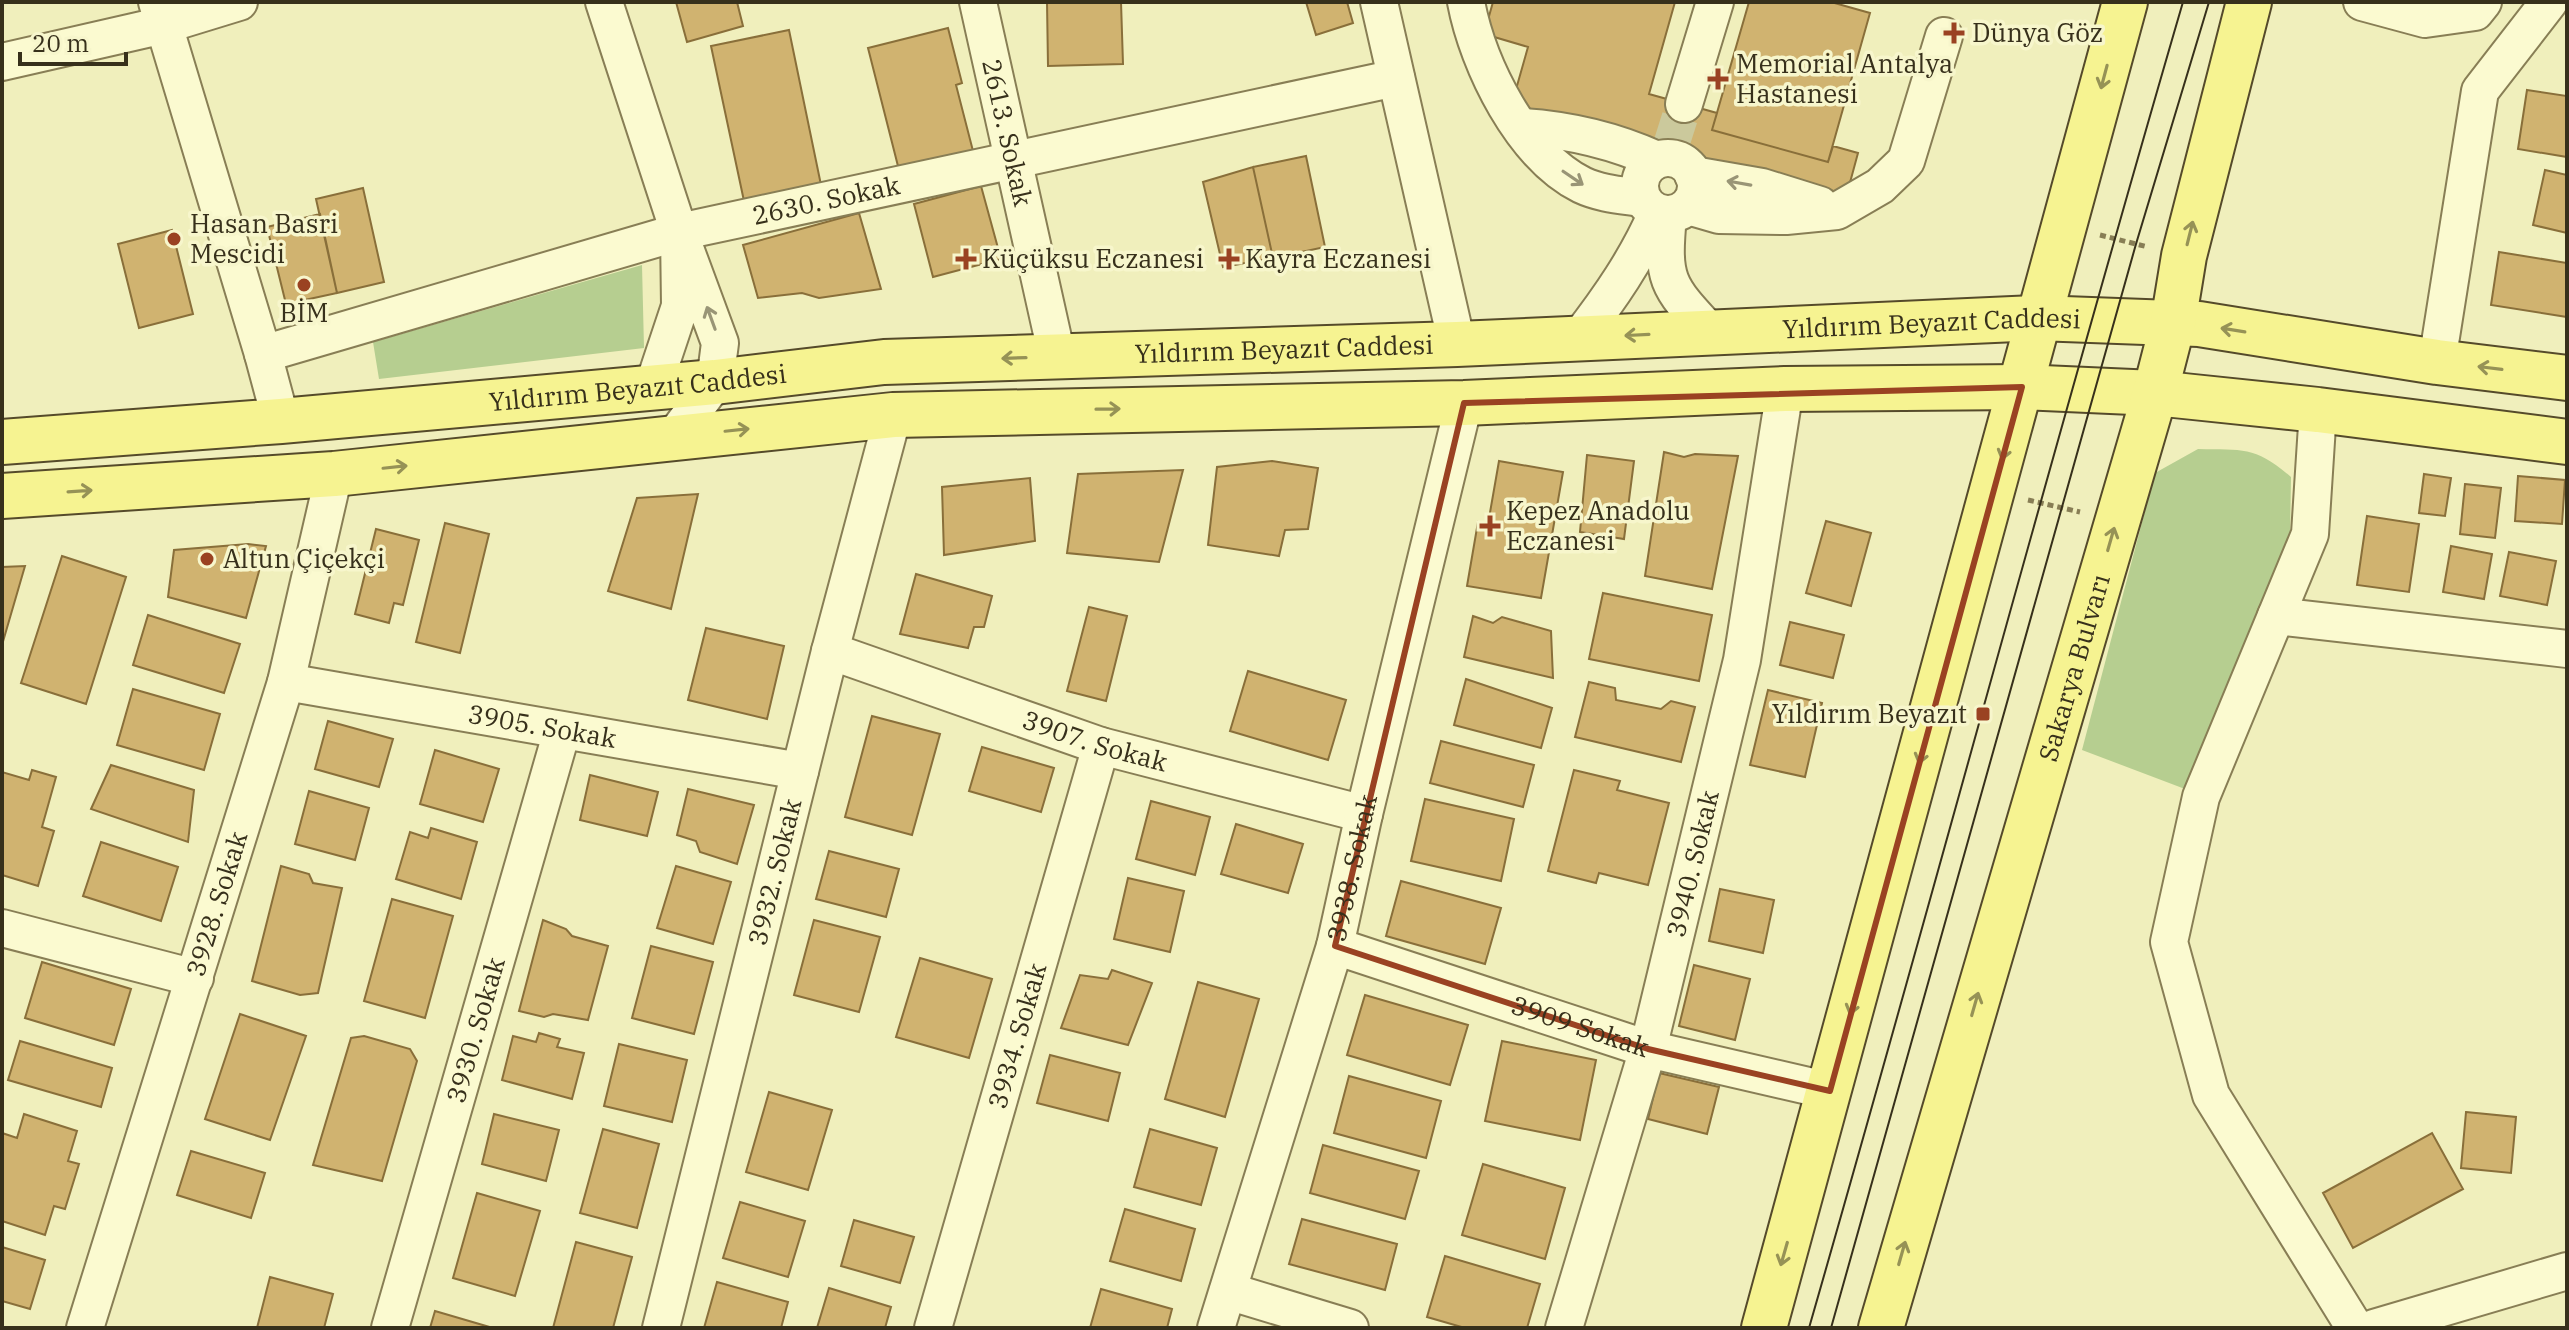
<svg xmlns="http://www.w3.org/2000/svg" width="2569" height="1330" font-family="'IBM Plex Serif',serif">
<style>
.green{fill:#b6ce90}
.building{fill:#d0b370;stroke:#896f3a;stroke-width:2}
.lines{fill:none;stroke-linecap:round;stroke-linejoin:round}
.minor-tunnel{stroke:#cbc99c;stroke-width:36;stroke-dasharray:36 18;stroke-linecap:butt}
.minor-casing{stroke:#887e55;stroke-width:40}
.major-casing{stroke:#554a2a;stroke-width:48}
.path{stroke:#887e55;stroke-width:5;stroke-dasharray:6 4;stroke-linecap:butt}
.minor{stroke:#fbfad0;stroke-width:36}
.major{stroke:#f6f391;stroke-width:44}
.tram{stroke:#37301b;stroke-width:2}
.oneway{stroke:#969256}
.oneway2{stroke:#999576}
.marked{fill:none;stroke:#9a4222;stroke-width:6;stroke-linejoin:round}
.poi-dot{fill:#9a4222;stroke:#f7f6cc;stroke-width:3}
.labels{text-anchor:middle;stroke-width:7;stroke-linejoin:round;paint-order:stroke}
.poi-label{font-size:26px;fill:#37301b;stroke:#f7f6cc;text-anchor:start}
.street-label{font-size:26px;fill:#37301b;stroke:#f7f6cc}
</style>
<rect width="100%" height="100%" fill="#f0efbc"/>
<path class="green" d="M642,265l2,83 -265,31 -6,-37z
M2198,449c46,1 57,-3 93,28l-1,62 -105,250 -103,-39 73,-277z"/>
<path class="building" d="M676,2h61l6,24 -56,16z
M1047,2h74l2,62 -75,2z
M1306,2h41l6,21 -37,12z
M1493,2h182l-26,92 68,19 -5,17 116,32 5,-16 25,7 -13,48 -334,-94 17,-60 -44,-13z
M1749,2h82l39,11 -42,149 -116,-32z
M948,28l14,55 -6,2 17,66 -74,19 -31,-122z
M789,30l32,155 -77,16 -33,-155z
M2527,90l40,6v61l-49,-8z
M1306,156l19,91 -52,11 -20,-91z
M1253,167l20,91 -50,9 -20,-85z
M2545,170l22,5v58l-34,-8z
M981,186l20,73 -68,18 -19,-73z
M363,188l21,94 -47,11 -21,-94z
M859,213l22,76 -62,9 -17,-5 -44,5 -15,-53z
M320,214l17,79 -51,11 -19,-77z
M172,230l21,84 -54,14 -21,-84z
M2499,252l68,11v54l-76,-12z
M1664,452l20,5 11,-3 43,2 -26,133 -67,-13z
M1587,455l47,6 -10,78 -44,-7z
M1272,461l46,7 -10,61 -23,1 -6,26 -71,-11 9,-78z
M1499,461l64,11 -22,126 -74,-12 11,-64 10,2z
M1183,470l-24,92 -92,-9 11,-79z
M2424,474l27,4 -6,38 -26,-3z
M2518,476l47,4 -3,44 -47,-3z
M1030,478l5,63 -91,14 -2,-68z
M2465,484l36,4 -6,50 -35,-4z
M698,494l-27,115 -63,-18 29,-93z
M2367,516l52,8 -10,68 -52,-7z
M1826,521l45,12 -20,73 -45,-13z
M445,523l44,11 -29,119 -44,-11z
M376,529l43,11 -16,65 -9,-2 -5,20 -34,-9z
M248,544l18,2 -20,72 -78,-21 6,-47z
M2451,546l41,8 -8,45 -41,-7z
M2509,552l47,9 -9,44 -47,-9z
M62,556l64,21 -40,127 -65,-21z
M25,566l-23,79v-78z
M916,574l76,22 -8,31h-10l-6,21 -68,-14z
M1603,593l109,22 -13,66 -110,-22z
M1089,607l38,9 -21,85 -39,-10z
M148,615l92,29 -16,49 -91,-28z
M1473,616l20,7 9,-6 49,14 2,47 -89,-21z
M1790,622l54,13 -11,43 -53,-13z
M706,628l78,18 -17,73 -79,-19z
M1248,671l98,29 -18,60 -98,-29z
M1466,679l86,29 -11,40 -87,-23z
M1589,682l26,6 1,12 45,9 10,-8 24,6 -14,55 -106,-25z
M133,689l87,25 -16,56 -87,-25z
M1768,690l54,13 -17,74 -55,-12z
M872,716l68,18 -28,101 -67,-18z
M328,721l65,18 -14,48 -64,-18z
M1441,741l93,24 -11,42 -93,-24z
M982,747l72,21 -13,44 -72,-21z
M435,750l64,19 -16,53 -63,-18z
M111,765l83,25 -6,52 -97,-33z
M32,770l24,7 -14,50 12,4 -16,55 -36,-11v-103l27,8z
M1574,770l46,11 -3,9 52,13 -21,82 -49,-12 -3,10 -48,-12z
M590,775l68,17 -11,44 -67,-16z
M688,789l66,16 -17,59 -37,-12 -4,-11 -19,-6z
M309,791l60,17 -14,52 -60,-16z
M1425,799l89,20 -13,62 -90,-20z
M1151,801l59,16 -15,58 -59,-16z
M1236,824l67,20 -15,49 -67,-19z
M431,828l46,14 -16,57 -65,-20 14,-47 18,6z
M101,842l77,25 -17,54 -78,-25z
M829,851l70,18 -13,48 -70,-18z
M281,866l28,8 4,9 29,5 -24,105 -18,2 -48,-14z
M676,866l55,16 -18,62 -56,-16z
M1128,878l56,13 -14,61 -56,-13z
M1401,881l100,27 -16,56 -99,-28z
M1720,889l54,11 -11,53 -54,-12z
M392,899l61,17 -28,102 -61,-17z
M543,920l23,9 6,7 36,10 -20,74 -35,-6 -9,3 -25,-6z
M814,920l66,17 -21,75 -65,-17z
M651,946l62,16 -19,72 -62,-16z
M920,958l72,21 -23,79 -73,-21z
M42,962l89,27 -17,56 -89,-27z
M1694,965l56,14 -15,61 -56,-14z
M1112,970l40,13 -24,62 -67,-17 19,-53 28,4z
M1198,982l61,17 -34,118 -60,-18z
M1365,995l103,30 -18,60 -103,-30z
M240,1014l66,22 -36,104 -65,-21z
M539,1033l21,6 -3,8 27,6 -12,46 -70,-19 11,-44 23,6z
M364,1036l46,13 7,12 -35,120 -69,-16 38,-127z
M20,1041l92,27 -11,39 -93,-27z
M1502,1041l94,19 -16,80 -95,-19z
M619,1044l68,16 -15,62 -68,-16z
M1050,1055l70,18 -12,48 -71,-18z
M1659,1073l60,14 -12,47 -59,-15z
M1349,1076l92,25 -15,57 -92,-25z
M769,1092l63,18 -24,80 -62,-18z
M2466,1112l50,5 -5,56 -50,-5z
M24,1114l53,17 -9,30 11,3 -14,45 -11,-3 -9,29 -43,-14v-88l15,5z
M494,1114l65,16 -13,51 -64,-17z
M603,1129l56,15 -22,84 -57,-15z
M1150,1129l67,19 -16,57 -67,-18z
M2432,1133l31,56 -110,59 -30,-55z
M1323,1145l96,26 -14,48 -95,-26z
M191,1151l74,22 -14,45 -74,-23z
M1483,1164l82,24 -20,71 -83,-24z
M477,1193l63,18 -25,85 -62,-18z
M740,1202l65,19 -17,56 -65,-19z
M1125,1209l70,20 -14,52 -71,-20z
M1302,1219l95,25 -12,46 -96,-26z
M854,1220l60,17 -14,46 -59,-17z
M576,1242l56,15 -19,71h-60z
M2,1247l43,13 -15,49 -28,-8z
M1445,1256l95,28 -13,44h-62l-38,-11z
M270,1277l63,17 -9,34h-67z
M717,1282l71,20 -7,26h-77z
M829,1288l62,19 -6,21h-68z
M1101,1289l71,20 -5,19h-77z
M435,1311l58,17h-63z"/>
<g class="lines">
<path class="minor-tunnel" d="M1669,152l15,-48"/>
<defs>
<g id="minor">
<path d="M157,2l106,352 18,67"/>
<path d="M604,2l75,230"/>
<path id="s1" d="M978,2l79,354"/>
<path d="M1379,2l78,342"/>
<path d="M1466,2c12,63 56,153 116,183 19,9 40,10 60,13"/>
<path d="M2362,2l63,17 50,-7 8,-10"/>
<path d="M2,62l162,-37 75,-23"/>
<path d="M1684,104l31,-102"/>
<path d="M1522,127c48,3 91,13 135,33"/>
<circle cx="1668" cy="186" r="28"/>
<path d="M1693,175l69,12 58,18"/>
<path d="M1688,206l31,9 67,1 51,-5 43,-25 26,-25 38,-125"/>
<path d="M1668,215c-6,65 -2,70 42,117"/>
<path d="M1579,338c31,-40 58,-79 78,-125"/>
<path id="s2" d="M263,354l416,-122 717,-154"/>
<path d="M2437,362l43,-271 69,-89"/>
<path d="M653,387l27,-81 -1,-74 41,111 -5,39 -41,55"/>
<path d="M2318,410l-8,124 -109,263 -32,145 42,153 144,233"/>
<path d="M2276,616l291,33"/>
<path id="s3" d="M830,651l271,95 263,68"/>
<path id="s4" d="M286,682l514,89"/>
<path d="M2,928l193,50"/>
<path id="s5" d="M1335,946l313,103 182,42"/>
<path d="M1228,1291l122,37"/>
<path id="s6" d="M85,1328l201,-646 48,-208"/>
<path id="s7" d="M390,1328l172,-597"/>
<path id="s8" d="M661,1328l169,-677 63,-236"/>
<path id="s9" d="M933,1328l168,-582"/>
<path id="s10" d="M1216,1328l119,-382 29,-132 100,-411"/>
<path id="s11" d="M1564,1328l84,-279 94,-389 43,-271"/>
<path d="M2374,1328l193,-57"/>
</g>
<g id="major">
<path id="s12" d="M2,442l279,-21 434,-39 169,-20 573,-18 580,-26 162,6 238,38 130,16"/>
<path d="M2,496l332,-22 559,-59 571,-12 321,-14 237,-2 133,6 163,17 249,32"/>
<path d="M1764,1328l361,-1326"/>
<path id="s13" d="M1881,1328l274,-935 18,-70 11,-67 65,-254"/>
</g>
</defs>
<use href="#minor" class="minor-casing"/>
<use href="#major" class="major-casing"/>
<path class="path" d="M2100,235l48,12
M2028,500l52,12"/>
<use href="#minor" class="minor"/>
<use href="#major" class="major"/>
<path class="tram" d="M1809,1328c127,-441 245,-885 374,-1326
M1831,1328l305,-1084 73,-242"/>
</g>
<defs><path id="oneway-shaft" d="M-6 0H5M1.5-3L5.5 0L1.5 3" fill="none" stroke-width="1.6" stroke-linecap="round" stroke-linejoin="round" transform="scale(2)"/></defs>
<g class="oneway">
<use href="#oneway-shaft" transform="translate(2104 77) rotate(105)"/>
<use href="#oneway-shaft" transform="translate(2190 233) rotate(-76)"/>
<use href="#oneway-shaft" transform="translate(2233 330) rotate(-171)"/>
<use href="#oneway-shaft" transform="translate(1637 335) rotate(177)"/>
<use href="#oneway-shaft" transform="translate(1014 358) rotate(178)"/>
<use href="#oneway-shaft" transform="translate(2490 368) rotate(-173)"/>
<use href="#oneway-shaft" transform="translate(1108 409) rotate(-1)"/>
<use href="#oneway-shaft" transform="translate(737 430) rotate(-6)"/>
<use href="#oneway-shaft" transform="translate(2005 448) rotate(105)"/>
<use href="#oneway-shaft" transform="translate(395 467) rotate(-6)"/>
<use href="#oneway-shaft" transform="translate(80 491) rotate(-4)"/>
<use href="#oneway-shaft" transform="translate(2111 539) rotate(-74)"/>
<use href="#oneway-shaft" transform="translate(1922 752) rotate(105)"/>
<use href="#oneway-shaft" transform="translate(1853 1003) rotate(105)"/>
<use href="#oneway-shaft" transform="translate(1975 1004) rotate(-74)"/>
<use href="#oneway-shaft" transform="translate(1902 1253) rotate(-74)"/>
<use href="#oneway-shaft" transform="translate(1784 1254) rotate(106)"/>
</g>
<g class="oneway2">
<use href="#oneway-shaft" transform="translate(1573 178) rotate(34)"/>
<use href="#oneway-shaft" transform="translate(1739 183) rotate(-170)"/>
<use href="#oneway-shaft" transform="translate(711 318) rotate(-110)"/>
</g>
<path class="marked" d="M2022,387l-192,704 -182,-42 -313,-103 129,-543z"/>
<g class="poi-dot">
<path d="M1950 21h8v8h8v8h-8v8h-8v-8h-8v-8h8z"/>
<path d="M1714 67h8v8h8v8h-8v8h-8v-8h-8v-8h8z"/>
<circle cx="174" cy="239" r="8"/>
<path d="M962 247h8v8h8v8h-8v8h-8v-8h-8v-8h8z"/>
<path d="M1225 247h8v8h8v8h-8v8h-8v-8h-8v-8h8z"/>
<circle cx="304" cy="285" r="8"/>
<path d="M1486 514h8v8h8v8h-8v8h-8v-8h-8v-8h8z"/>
<circle cx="207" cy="559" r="8"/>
<rect x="1975" y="706" width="16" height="16" rx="4"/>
</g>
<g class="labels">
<g class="poi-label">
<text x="1972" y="42">Dünya Göz</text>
<text x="1736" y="73">Memorial Antalya<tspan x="1736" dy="30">Hastanesi</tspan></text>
<text x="190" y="233">Hasan Basri<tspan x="190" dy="30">Mescidi</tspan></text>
<text x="982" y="268">Küçüksu Eczanesi</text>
<text x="1245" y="268">Kayra Eczanesi</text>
<text x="304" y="322" text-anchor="middle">BİM</text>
<text x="1506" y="520">Kepez Anadolu<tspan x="1506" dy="30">Eczanesi</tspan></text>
<text x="223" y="568">Altun Çiçekçi</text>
<text x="1967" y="723" text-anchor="end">Yıldırım Beyazıt</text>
</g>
<g class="street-label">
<text dy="9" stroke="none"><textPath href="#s1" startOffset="134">2613. Sokak</textPath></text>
<text dy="9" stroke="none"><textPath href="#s2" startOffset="584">2630. Sokak</textPath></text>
<text dy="9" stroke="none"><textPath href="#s12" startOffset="1934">Yıldırım Beyazıt Caddesi</textPath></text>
<text dy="9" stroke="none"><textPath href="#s12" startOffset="1286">Yıldırım Beyazıt Caddesi</textPath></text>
<text dy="9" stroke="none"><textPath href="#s12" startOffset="638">Yıldırım Beyazıt Caddesi</textPath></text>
<text dy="9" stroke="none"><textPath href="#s13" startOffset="688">Sakarya Bulvarı</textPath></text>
<text dy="9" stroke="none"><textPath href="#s4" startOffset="260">3905. Sokak</textPath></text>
<text dy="9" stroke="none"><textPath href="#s3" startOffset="280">3907. Sokak</textPath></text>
<text dy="9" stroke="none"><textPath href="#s11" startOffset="482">3940. Sokak</textPath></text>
<text dy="9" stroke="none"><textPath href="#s10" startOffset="480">3938. Sokak</textPath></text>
<text dy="9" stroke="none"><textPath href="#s8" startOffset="470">3932. Sokak</textPath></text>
<text dy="9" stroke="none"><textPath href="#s6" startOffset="444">3928. Sokak</textPath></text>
<text dy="9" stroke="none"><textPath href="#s5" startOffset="258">3909 Sokak</textPath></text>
<text dy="9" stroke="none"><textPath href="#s7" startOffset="310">3930. Sokak</textPath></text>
<text dy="9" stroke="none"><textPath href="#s9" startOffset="304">3934. Sokak</textPath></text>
</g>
</g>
<rect width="2569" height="1330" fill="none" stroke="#37301b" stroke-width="8"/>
<path d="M20 52v12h106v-12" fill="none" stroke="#37301b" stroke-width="4"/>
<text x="32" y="52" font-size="24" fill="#37301b" stroke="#f7f6cc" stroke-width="6" paint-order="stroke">20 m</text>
</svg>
